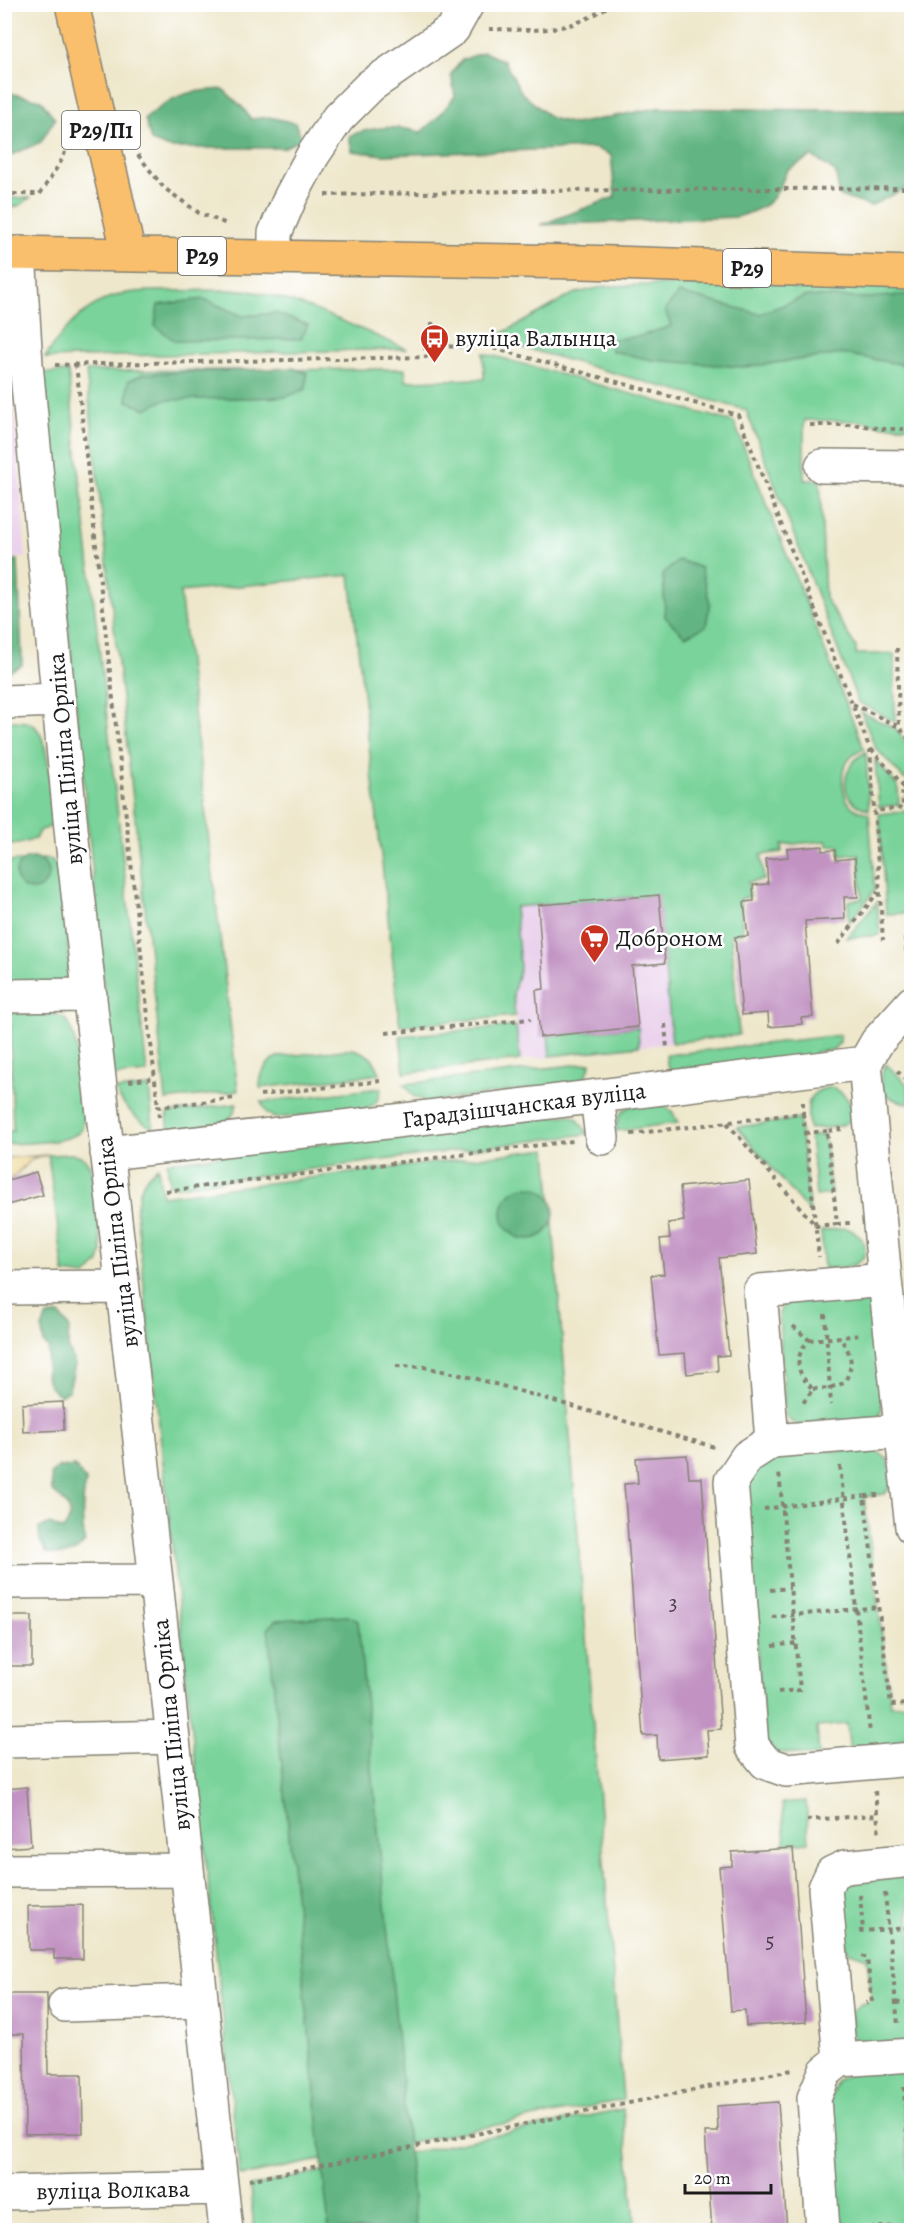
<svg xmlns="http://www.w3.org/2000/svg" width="916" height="2235" font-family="Alegreya,serif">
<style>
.built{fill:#ead1ec}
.green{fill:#79d39a;stroke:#4a785b;stroke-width:1.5}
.forest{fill:#62b582;stroke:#3f684f;stroke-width:1.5}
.sand{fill:#eeda9e;stroke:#857b5d;stroke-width:1.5}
.building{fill:#c192c2}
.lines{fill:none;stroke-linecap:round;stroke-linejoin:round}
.minor-casing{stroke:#858274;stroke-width:36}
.major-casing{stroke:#858274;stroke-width:36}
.path{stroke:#858274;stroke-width:4;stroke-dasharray:4.5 4.5;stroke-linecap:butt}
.minor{stroke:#fff;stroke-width:33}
.major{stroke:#f9bf6d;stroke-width:33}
.labels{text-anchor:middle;stroke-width:5;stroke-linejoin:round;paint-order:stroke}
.number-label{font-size:21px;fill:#453a46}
.shield{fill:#fff;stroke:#606060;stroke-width:1.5}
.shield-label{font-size:22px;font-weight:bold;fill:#1c1c1c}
.poi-label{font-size:24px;fill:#1c1c1c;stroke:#fff;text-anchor:start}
.street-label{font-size:24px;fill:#1c1c1c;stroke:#fff}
</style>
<rect width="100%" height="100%" fill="#fff"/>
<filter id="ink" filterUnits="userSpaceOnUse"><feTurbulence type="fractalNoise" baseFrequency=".0167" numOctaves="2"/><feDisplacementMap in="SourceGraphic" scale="12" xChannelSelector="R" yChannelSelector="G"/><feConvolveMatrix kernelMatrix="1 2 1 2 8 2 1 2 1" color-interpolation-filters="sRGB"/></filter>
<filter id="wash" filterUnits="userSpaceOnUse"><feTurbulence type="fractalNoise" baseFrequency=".008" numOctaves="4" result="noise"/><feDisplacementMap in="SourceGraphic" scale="24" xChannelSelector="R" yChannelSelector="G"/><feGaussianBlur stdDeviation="1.35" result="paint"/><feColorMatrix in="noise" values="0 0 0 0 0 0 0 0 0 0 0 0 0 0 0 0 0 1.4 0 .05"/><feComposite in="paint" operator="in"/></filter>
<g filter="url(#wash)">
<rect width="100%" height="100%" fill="#eee7cb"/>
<path class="built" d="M4,379l9,9 13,170h-21z
M659,895l13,148 -152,17 -7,-66 7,-26 -5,-61z"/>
<path class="green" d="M5,198h25l-8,6 -17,7z
M911,280v146h-29l-19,-5 -58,-1 -1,4v56h16l5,118 31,49v7h38l1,68 -37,-20 -112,-292 -254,-71 81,-45 33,-8z
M244,290c57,9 110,37 163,59l-362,9c18,-30 43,-56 77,-64 17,-4 35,-3 52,-3 23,-1 47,-1 70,-1z
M483,353l251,69 130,327c-8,4 -14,7 -18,15 -7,13 -3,38 9,45 4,2 10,3 14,5l6,76 -26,33 -1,-22 14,-2 -3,-45 -19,2 -1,-11 -11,1 -1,-5 -45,4v7l-21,3 3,25 -16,2 2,15 -10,2 3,34 -12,1 8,101 -67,8 -14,-148 -143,12 5,61 -7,26 2,22 -115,10 -50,-451 -170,17 58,499 -72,9 -80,-729 319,-2 1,12 78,-2z
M68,372l79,701 -34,3 -70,-703z
M861,712l35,17 15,20v30h-7l-29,-32z
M4,721c9,0 20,-1 28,3 20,13 18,75 20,98l-2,5 -11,4 -4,8c-10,3 -16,6 -27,6z
M866,752l3,58c-3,-2 -10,-3 -13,-6 -19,-14 -10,-42 10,-52z
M875,760l23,26 1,19 -20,2z
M906,796l6,7 -1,151 -1,-41 -24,1 -7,-100 28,-3z
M47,859l5,1 6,8 5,26 7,74 -2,8 -6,6 -57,8v-128z
M877,902l3,33 -33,3z
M5,1013c14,1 48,-3 59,5 14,9 25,99 17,112 -9,14 -61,13 -76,14v-12l8,-1 -3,-109h-5z
M516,1026l4,34 -116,13 -4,-37z
M638,1027l1,19 -89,10 -2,-20z
M840,1035v7l-7,8 -18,2v6l-144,13 -4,-7 -1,-9z
M353,1049c15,4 22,10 27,25l-120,14c0,-15 5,-24 17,-31z
M591,1063l-5,13 -7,6 -151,20 -15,-6 -9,-12z
M886,1064l22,21 1,18c-23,-2 -36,-17 -23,-39z
M149,1087l4,41c-17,-8 -29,-21 -38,-38z
M832,1087c15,6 33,30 10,38 -9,3 -22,3 -33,4 -2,-23 -5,-38 23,-42z
M381,1088c-1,11 -5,16 -15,22l-92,8 -8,-6 -5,-10z
M656,1101l16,10 6,12 -62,8c1,-28 18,-25 40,-30z
M237,1104c-7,31 -42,26 -68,28l-2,-19z
M570,1115l7,3 11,16 -418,53 -3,-25z
M799,1119l11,94 -73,-86z
M824,1134l7,60 -15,2 -6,-60z
M547,1149l76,951 -383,76 -104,-965c3,-19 5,-33 22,-44l4,29z
M72,1154c12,1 16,7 20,18l10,80 -3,10 -13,14 -22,-3 -16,-118z
M845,1228c20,4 29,29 8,37 -8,3 -20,3 -29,4l-3,-38z
M867,1298l6,7 9,103 -4,9 -80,8 -8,-4 -5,-7 -6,-100 3,-8 11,-5z
M869,1449c24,7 21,16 22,38l-7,7 -20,3 27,208 18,-1 2,2v41l-61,7 -3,-30 -30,3 2,29 -44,-4 -11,-14 -20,-252 14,-20 19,-12z
M806,1801l3,41 -24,2 -3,-41z
M911,1872v27l-3,1 4,48 -1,94 -48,4 -10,-9 -2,-25 10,-8 11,-3 -5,-43 -20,-7 -10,-59 6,-11z
M911,2069v39h-6l6,122h-72l-9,-131 8,-19 13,-8z
M623,2109l13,121h-382l-4,-44z"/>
<path class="forest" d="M484,52l20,9 18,32 29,25 23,6 83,-16 254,3v75l-41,20 -31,-10 -3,-23 -24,-17 -25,14c-13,32 -16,36 -50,47l-197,8 75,-28 -4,-42 -16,-7 -211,7 -32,-4 -3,-15c25,-11 46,-10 72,-4l18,-16 16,-20 -4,-22 11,-14z
M223,89l20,19 8,11 18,-2 26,6 7,16 -19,9h-113l-19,-7 -6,-22c31,-26 39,-27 78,-30z
M5,92l36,8 14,19 -14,23 -36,16z
M679,293l81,21 46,-18 63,2 42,-4v72l-68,-12 -99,13 -92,-7 -40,-9 -5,-11 33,-4 31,-10 -6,-16z
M204,299l38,17 34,-3 32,12 -7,14 -126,2 -20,-15 3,-21z
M293,368l14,5 -1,16 -20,8 -122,3 -18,9 -19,-8 1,-20 15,-7z
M5,560h13l4,97v8l-13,7 -5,-2z
M679,560l22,8 9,35 -4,23 -21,10 -20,-19 -2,-43z
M16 874a16 16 0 1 1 32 0a16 16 0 1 1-32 0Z
M502 1213a26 26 0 1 1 52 0a26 26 0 1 1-52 0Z
M59,1314l10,13 -1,20 7,17 -6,26 -9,6c-22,-16 -11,-26 -12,-49l-5,-4 -1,-15 5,-12z
M59,1467h16l11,14c-4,21 -5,41 -1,61 -11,14 -21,14 -38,11l-7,-12 -1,-13 11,-4 13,6c14,-17 3,-28 -11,-39l-1,-18z
M348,1616l10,5 58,609h-87l-61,-602 8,-8z"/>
<path class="sand" d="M48,1155l-15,3 -22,21h-6v-21z"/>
<g id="blocks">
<path class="building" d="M823,846v5l12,-1 1,10 19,-2 3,39h-14l1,22 -40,2 8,96 -12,1 1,6 -33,3 -1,-14 -26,2 -7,-78 13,-1 -4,-34 10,-1 -1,-16 15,-1 -2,-25 22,-2 -1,-8z
M659,895l6,68 -33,3 6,61 -98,10 -4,-47 8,-1 -6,-84z
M36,1172l7,23 -39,11v-25z
M749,1180l8,74 -38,4 10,97 -12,1 1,15 -31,3 -2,-21 -26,2 -8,-80 13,-1 -4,-35 10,-1 -2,-15 16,-2 -4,-34z
M63,1402l1,28 -41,2 -1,-28z
M687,1455l2,23h13l6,90h2l11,161 -14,1 2,25 -51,4 -1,-24 -14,1 -19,-252 14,-1 -2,-25z
M4,1616h28v50h-28z
M27,1787l4,59 -27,2v-59z
M793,1848l13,174 -60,4 -1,-16 -14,1 -12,-144 13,-1v-14z
M83,1905v54h-29v-9h-25l-1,-44z
M4,1994h43l1,80h34l1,59 -58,1 -1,-100h-20z
M778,2102l9,128h-75l-7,-98h13l-1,-26z"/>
</g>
</g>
<g filter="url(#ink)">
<use href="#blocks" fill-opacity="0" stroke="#858274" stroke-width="1.5"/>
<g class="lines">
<defs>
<path id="minor" d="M19,253l7,111 47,485 83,732 70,649
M275,257v-24l16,-37 22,-41 25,-37 32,-32 83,-57 14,-25
M822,466l90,1
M4,702l55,-2
M4,996l86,-1
M865,1063l20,217 27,247
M597,1096l5,42
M107,1153l289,-32 469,-58 12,-21 35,-39
M885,1280l-125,11 12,150 128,-10
M4,1288l118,-1
M772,1441l-25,16 -16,24 21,265 14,17 20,7 126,-11
M4,1582l152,-1
M4,1741l168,-4
M912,1860l-67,7 -13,6 -7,15 15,172 72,-5
M4,1871l183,-1
M65,2005l135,-4
M4,2193l217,-5
M823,2230l-9,-132 11,-26 15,-12"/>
<path id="major" d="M72,4l57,251
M4,253l579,9 329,11"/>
</defs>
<use href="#minor" class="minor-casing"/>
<use href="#major" class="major-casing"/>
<path class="path" d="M489,29c49,1 79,6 122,-25
M138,155l26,33 35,25 28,11
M4,194h36l23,-36 7,-22
M325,195l191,-4 396,-3
M432,322l2,41
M76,364l82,743
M55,365l371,-8 -1,-10 60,-1 253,69 132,334 13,191
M810,425h50l21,4h31
M897,648l2,79
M853,704l46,23 13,16
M871,749l31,35 1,24 -29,3
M903,784h9
M902,785l10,11
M905,938l2,18 5,6
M838,944l40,-52
M665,1024l2,25
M386,1033l145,-14
M897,1071l15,14
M129,1081l26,-3
M260,1095l120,-14
M803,1113l16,144
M159,1117l-1,-10 78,-9
M727,1123l89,103 21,-2
M842,1129l-15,2 10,93 13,-1
M805,1133l22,-2
M631,1134l172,-21v-11
M166,1191l407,-50
M825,1314l6,91
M793,1326l16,14c-16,17 -13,34 4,49l-12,17
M809,1340l53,-5
M396,1366l28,1 50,11 244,70
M813,1389l16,-1 15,-5c11,-19 8,-29 -5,-46
M840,1466l30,267
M878,1495l-14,1 27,209 18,-1 3,2
M764,1509l100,-13
M770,1590l20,-2
M772,1617l107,-10
M773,1646l23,-3
M778,1692l22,-2 -21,-218
M875,1791l4,43
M807,1820l70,-5
M885,1893l13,132
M860,1895l3,36
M912,1899h-4l4,49
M859,1931l51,-3
M862,1956l5,2 5,44 -6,1
M896,2003l16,-1
M904,2087l1,21
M912,2108h-7l7,95
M249,2180l543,-110
M852,2229l60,-4"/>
<use href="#minor" class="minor"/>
<use href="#major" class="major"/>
</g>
</g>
<defs>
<symbol id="bus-pin" viewBox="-11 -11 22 30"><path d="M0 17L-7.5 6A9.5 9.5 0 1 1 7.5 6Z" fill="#c8321e" stroke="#fff"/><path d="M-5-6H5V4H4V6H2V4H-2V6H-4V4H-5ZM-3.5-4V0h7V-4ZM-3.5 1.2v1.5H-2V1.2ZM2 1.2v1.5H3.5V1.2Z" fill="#fff"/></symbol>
<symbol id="supermarket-pin" viewBox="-11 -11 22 30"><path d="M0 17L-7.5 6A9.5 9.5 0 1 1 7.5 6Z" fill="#c8321e" stroke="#fff"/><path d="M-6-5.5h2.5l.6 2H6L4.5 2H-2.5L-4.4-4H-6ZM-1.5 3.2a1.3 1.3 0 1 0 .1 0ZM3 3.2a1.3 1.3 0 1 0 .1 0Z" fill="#fff"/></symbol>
</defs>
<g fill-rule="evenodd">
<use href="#bus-pin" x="418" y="322" width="33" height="45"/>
<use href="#supermarket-pin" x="578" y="922" width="33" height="45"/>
</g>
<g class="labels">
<g class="number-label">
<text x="673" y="1610">3</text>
<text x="770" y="1948">5</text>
</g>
<g class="shield">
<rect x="62" y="111" width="78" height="38" rx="4.5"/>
<rect x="178" y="237" width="48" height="38" rx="4.5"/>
<rect x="723" y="249" width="48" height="38" rx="4.5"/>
</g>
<g class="shield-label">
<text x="101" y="138">Р29/П1</text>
<text x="202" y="264">Р29</text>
<text x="747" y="276">Р29</text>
</g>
<g class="poi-label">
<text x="455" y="346">вуліца Валынца</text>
<text x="616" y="946">Доброном</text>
</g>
<g class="street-label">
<text transform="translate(65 759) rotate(-95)" y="8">вуліца Піліпа Орліка</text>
<text transform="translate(524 1105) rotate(-7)" y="8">Гарадзішчанская вуліца</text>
<text transform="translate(117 1242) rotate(-97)" y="8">вуліца Піліпа Орліка</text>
<text transform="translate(171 1725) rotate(-96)" y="8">вуліца Піліпа Орліка</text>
<text transform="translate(113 2190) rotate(-1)" y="8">вуліца Волкава</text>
</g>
</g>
<rect width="916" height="2235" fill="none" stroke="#fff" stroke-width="24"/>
<path d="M685 2184v9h86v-9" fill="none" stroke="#1c1c1c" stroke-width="3"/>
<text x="694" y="2184" font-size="18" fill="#1c1c1c" stroke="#ffffff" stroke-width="4.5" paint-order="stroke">20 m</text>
</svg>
